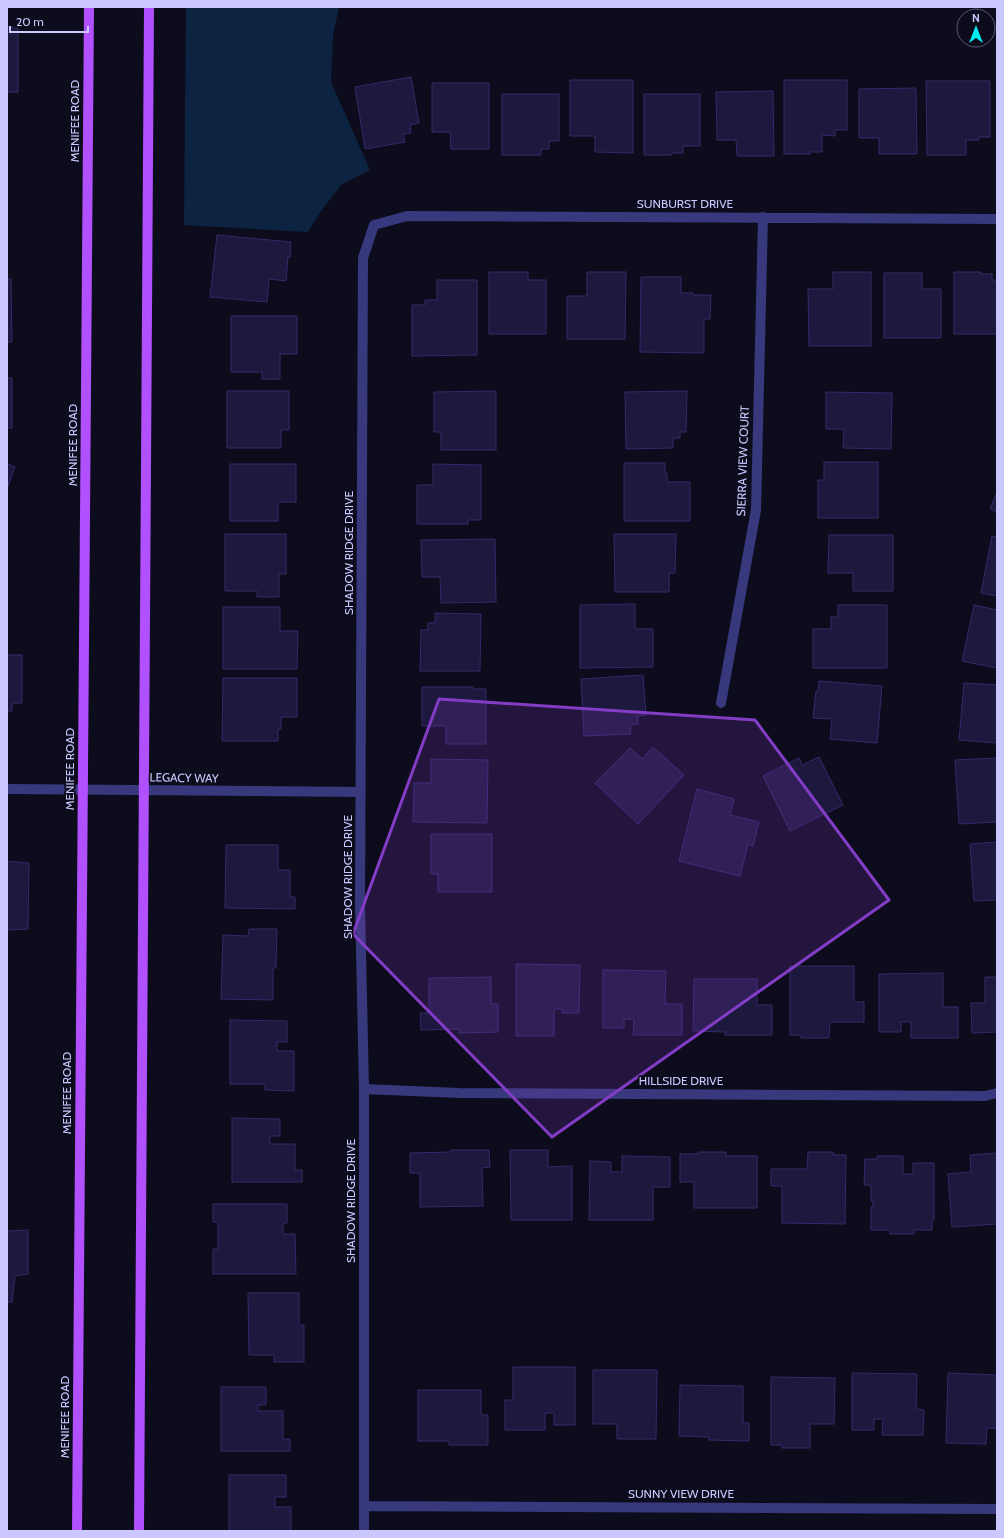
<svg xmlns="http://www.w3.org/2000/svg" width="1004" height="1538" font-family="Cabin,sans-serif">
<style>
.water{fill:#0c2441}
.building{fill:#1d183e;stroke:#322a6a}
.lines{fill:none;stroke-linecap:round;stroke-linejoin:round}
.street{stroke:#37397c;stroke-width:10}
.primary{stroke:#b050fe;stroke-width:10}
.marked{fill:#833cc5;fill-opacity:0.2;stroke:#833cc5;stroke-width:3;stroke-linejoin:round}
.labels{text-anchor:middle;stroke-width:3.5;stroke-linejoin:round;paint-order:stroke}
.street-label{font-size:12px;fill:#cac8ff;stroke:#0d0c1d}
</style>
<rect width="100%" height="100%" fill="#0d0c1d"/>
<path class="water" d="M186,7h153l-6,28 -2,47 39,88 -28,14 -21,27 -13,21 -124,-7z"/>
<path class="building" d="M7,27l11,1v64h-11z
M411,77l8,46 -9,2 1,8 -8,1 2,8 -40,7 -10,-62z
M570,80h63v73l-38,-1v-16h-25z
M784,80h63v50h-12v6l-13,-1v17h-12v2h-26z
M926,81h64v56h-11v3h-13v15h-39z
M432,83h57v66h-38l-1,-17h-18z
M916,88l1,66h-38v-16h-20v-49z
M773,91l1,65h-37l-1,-16h-19l-1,-48z
M502,94h57v47h-10v8h-8v6h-39z
M644,94h56v52h-17v7h-11v2h-28z
M217,235l74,7 -1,15h-2l-2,24 -17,-2 -2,23 -57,-5z
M489,272h39v8h18v54h-57z
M587,272h39l-1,67h-58v-43h20z
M833,272h38v74h-62l-1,-57h25z
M954,272h27v2h11v6h5v54h-43z
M884,273h38v16h19v49h-57z
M641,277h40v16h12v2h18l-1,24h-6v34l-64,-1z
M7,279h4l1,63h-5z
M437,280h40v75l-65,1v-51h13v-5h12z
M231,316h66v38h-17v25h-18v-7h-31z
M7,378h5v50h-5z
M227,391h62v39h-8v18h-54z
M496,391v59h-55v-18h-7v-40z
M687,391l-1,41h-6v6h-7v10l-47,1 -1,-57z
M826,392l66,1 -1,56 -48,-1 1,-19h-18z
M824,462h54v56h-60v-38h6z
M624,463h41v10h2v9h23v39h-66z
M7,464l8,3 -8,22z
M230,464h66v38h-18v19h-48z
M433,464l48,1v55h-13v4h-51v-39h16z
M997,492v20l-7,-3z
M225,534h61v40h-7v23h-22v-6h-32z
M614,534h62l-1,39h-6v19h-54z
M829,535h64v56h-40v-18h-25z
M992,536l5,1v59l-16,-3z
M495,539l1,63 -55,1 -1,-26h-18l-1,-37z
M635,604v25h18v38l-73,1v-63z
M838,605h49v63h-74v-39h18v-12h7z
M974,605l23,5v58l-35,-7z
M223,607h57v24h18l-1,38h-74z
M435,613l46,1 -1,57h-60l1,-41h7v-7h7z
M7,655h15v48h-10v8h-5z
M643,675l3,40 -8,1v8l-8,1 1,9 -47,2 -3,-57z
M223,678h74v39h-16v12h-3v12h-56z
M819,681l63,5 -5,57 -47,-4 2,-20 -19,-1 3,-27h2z
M964,683l33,2v58l-38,-3z
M422,687h51v2h13v55h-40v-18h-24z
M653,747l31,28 -46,49 -43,-41 35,-35 12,11z
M819,757l24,48 -53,26 -27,-55 36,-18 3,7z
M997,758v64l-38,2 -4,-64z
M431,759l57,1 -1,63 -74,-1 1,-39h17z
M697,789l37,10 -4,16 29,7 -6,24 -5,-2 -8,32 -61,-15z
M431,834h61v58h-54v-18h-7z
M997,842v58l-23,1 -4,-57z
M226,845h52v25h12v27h5v12l-70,-1z
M7,861l22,2 -1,66 -21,1z
M249,929h28l-1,39h-3v32l-52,-1 2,-64 25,1z
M516,964l64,1 -1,48h-17v-4h-8v27h-38z
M790,966h64v36h10v20h-34l-1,16h-28v-3h-11z
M603,970l63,1 -1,33h17v31h-49l1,-16h-10v9h-21z
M943,973v34h15v31h-47v-16h-10v10h-22v-58z
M491,977v27h7v28l-39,1v-4l-38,1 -1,-17h9v-35z
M985,977h12v55l-25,1 -1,-30h14z
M694,979h63v26h15v30h-47l1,-3 -33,-1z
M230,1020l57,1v21h-10v9h17v40l-29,-1v-6h-35z
M232,1118l48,1v17h-10v8h25v26h7v12h-70z
M451,1150h38l1,17 -8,1 1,38 -63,1v-34h-10v-20l41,-1z
M510,1150h38v17l24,-1v54h-61z
M698,1152h28v4h31v52h-63v-26h-14v-28h18z
M808,1152h25v3h13l-1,69 -63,-1v-37h-11v-17h36z
M997,1153v71l-45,3 -4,-53 23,-2 -1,-17z
M622,1156l48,1v30h-17v33h-64l1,-59 21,1v10h11z
M877,1156h26v18h10v-11h21v57h-2v10h-18v4h-24v-4h-19v-23h2v-6h-2v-16h-7l1,-26h12z
M213,1204h74v19h-4v11h12l1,40h-83v-25h5v-27h-5z
M28,1230v44l-13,2 -3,26h-5v-71z
M248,1293h51v32h5v37h-30v-7h-25z
M513,1367h62v58h-21v-12h-9v17h-40v-30h8z
M593,1370h64l-1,69h-39v-15h-24z
M852,1373l65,1 -1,35 8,1 -1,25h-41l1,-16h-9v11h-22z
M948,1373l49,2v54l-10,-1 -1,16 -40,-1z
M771,1377l64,1 -1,46h-24v24h-28v-3h-11z
M680,1385l63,1v37h6v18l-40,-1v-3l-30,-1z
M221,1387h45v18h-8v6h25v28h7v12h-69z
M418,1390h63v25h7v30h-39v-4h-31z
M229,1475h57v22h-11v10h16v24h-62z"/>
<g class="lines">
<path class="street" d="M721,703l35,-193 7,-293
M7,789l353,3
M364,1089l95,4 526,3 12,-3
M365,1506l632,3
M364,1531v-442l-4,-183 3,-648 11,-33 33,-9 590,3"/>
<path class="primary" d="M77,1531l12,-1524
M139,1531l10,-1524"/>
</g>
<path class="marked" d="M439,699l316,21 134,180 -337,237 -199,-203z"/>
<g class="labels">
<g class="street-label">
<text transform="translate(75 121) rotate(-90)" y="4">MENIFEE ROAD</text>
<text x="685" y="208">SUNBURST DRIVE</text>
<text transform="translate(73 445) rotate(-90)" y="4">MENIFEE ROAD</text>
<text transform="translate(743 461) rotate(-88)" y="4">SIERRA VIEW COURT</text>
<text transform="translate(349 553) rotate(-90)" y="4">SHADOW RIDGE DRIVE</text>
<text transform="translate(70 769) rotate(-90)" y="4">MENIFEE ROAD</text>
<text transform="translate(184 778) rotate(1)" y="4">LEGACY WAY</text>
<text transform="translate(348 877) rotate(-90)" y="4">SHADOW RIDGE DRIVE</text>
<text x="681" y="1085">HILLSIDE DRIVE</text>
<text transform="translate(67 1093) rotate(-90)" y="4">MENIFEE ROAD</text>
<text transform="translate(351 1201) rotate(-90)" y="4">SHADOW RIDGE DRIVE</text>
<text transform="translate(65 1417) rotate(-90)" y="4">MENIFEE ROAD</text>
<text x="681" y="1498">SUNNY VIEW DRIVE</text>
</g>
</g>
<rect width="1004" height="1538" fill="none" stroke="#cac8ff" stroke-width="16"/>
<g transform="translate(976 28)"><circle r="19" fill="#0d0c1d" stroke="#595777"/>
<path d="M0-3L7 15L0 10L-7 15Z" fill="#02ebf1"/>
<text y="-6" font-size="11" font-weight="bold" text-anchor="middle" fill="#cac8ff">N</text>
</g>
<path d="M10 26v6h78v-6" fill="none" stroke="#cac8ff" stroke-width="2"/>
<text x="16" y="26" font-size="12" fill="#cac8ff" stroke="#0d0c1d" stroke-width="3" paint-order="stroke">20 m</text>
</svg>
